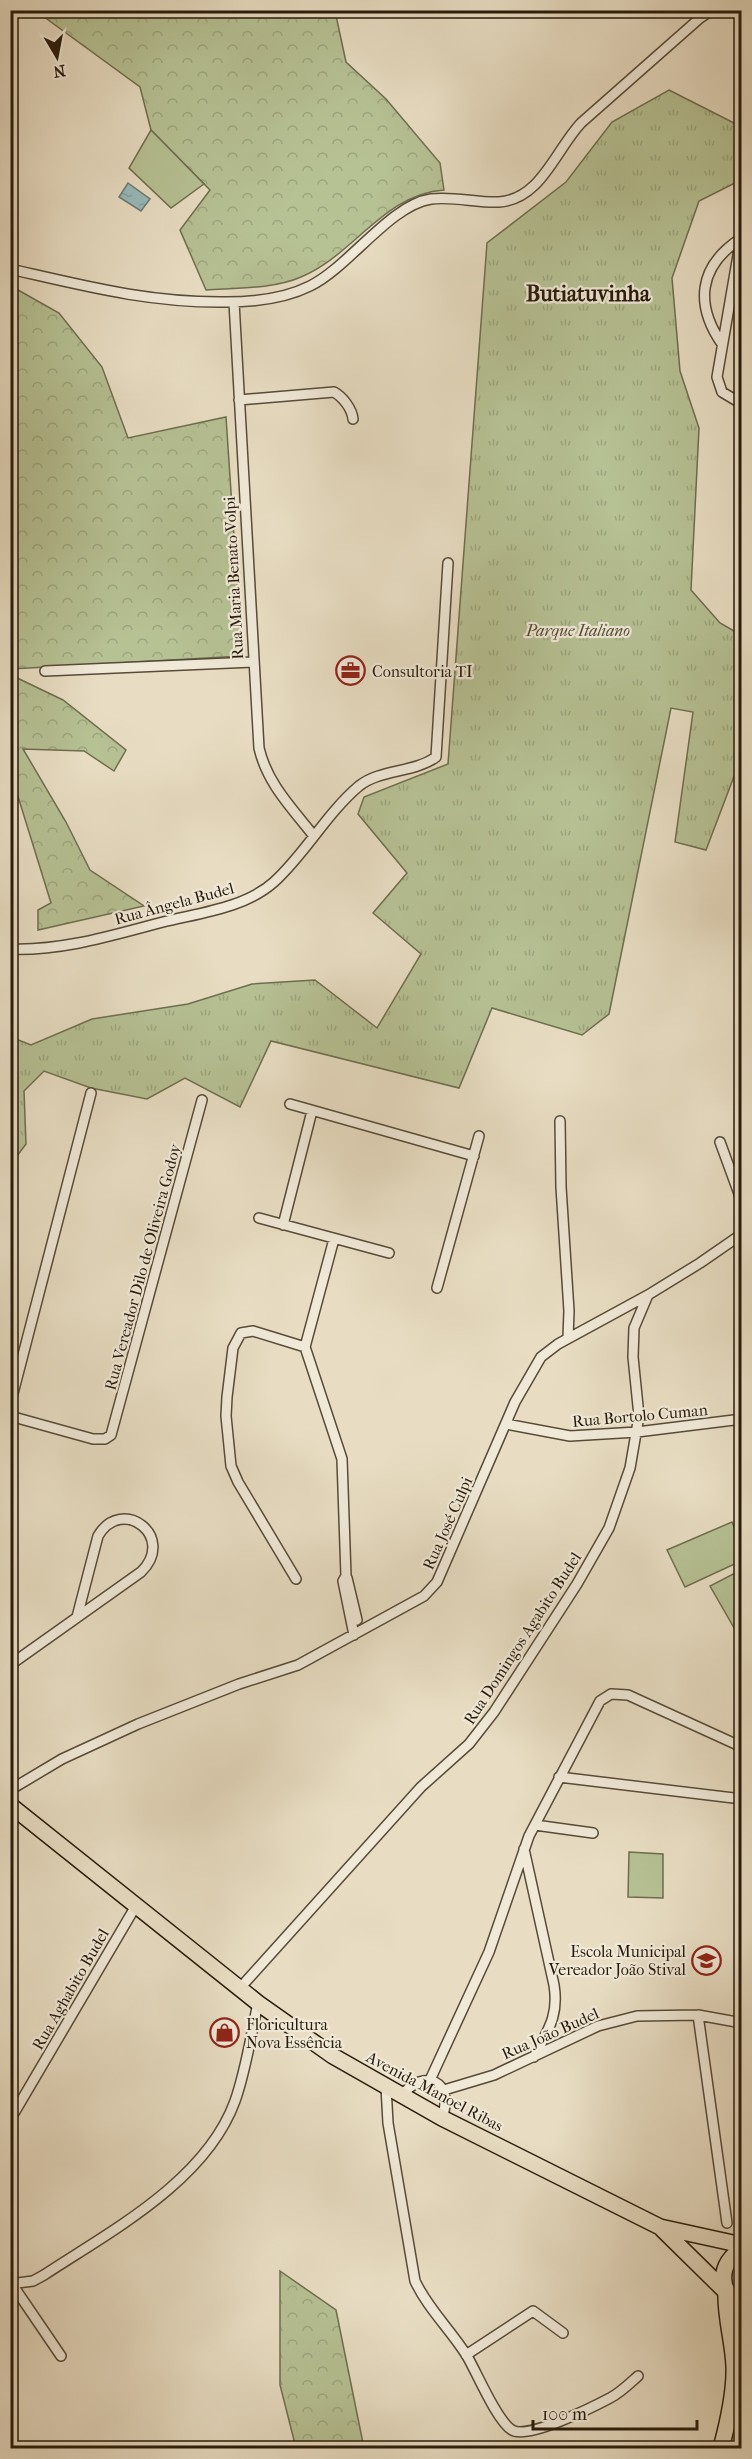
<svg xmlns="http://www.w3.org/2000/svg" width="752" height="2459" font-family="'IM FELL French Canon',serif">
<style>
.forest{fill:url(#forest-crowns);stroke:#6e6e4f;stroke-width:1.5}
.park{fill:url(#park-tufts);stroke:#6e6e4f;stroke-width:1.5}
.pitch{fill:#b6c194;stroke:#6e6e4f;stroke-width:1.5}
.water{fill:url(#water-ripples);stroke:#6b7a74;stroke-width:1.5}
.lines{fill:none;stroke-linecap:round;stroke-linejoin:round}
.minor-casing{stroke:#574b38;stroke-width:12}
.primary-casing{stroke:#271a0a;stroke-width:18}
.trunk-casing{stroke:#271a0a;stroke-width:18}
.minor{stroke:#f0e9d8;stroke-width:9}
.primary{stroke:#e8ddc3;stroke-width:15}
.trunk{stroke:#e8ddc3;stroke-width:15}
.labels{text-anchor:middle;stroke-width:4.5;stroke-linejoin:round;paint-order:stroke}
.street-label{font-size:16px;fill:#271a0a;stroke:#f0e9d8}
.park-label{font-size:16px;font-style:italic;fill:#524c33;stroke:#f0e9d8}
.poi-label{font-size:16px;fill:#271a0a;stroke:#f0e9d8;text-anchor:start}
.district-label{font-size:22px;font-weight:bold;fill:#271a0a;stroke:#f0e9d8}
</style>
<defs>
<pattern id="forest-crowns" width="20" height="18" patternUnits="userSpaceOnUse" patternTransform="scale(1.5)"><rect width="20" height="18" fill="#b6c194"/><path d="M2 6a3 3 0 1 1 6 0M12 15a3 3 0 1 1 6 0" fill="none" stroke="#9ca57e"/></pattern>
<pattern id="park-tufts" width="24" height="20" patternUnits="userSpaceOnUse" patternTransform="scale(1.5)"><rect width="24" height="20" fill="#b6c194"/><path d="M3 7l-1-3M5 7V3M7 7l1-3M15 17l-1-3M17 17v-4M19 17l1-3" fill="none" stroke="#9ca57e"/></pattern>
<pattern id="water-ripples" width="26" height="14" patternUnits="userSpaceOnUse" patternTransform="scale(1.5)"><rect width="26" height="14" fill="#99babb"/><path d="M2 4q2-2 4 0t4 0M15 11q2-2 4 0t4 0" fill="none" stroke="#849f9f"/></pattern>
</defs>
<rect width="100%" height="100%" fill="#e8ddc3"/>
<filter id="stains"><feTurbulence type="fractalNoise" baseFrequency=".00333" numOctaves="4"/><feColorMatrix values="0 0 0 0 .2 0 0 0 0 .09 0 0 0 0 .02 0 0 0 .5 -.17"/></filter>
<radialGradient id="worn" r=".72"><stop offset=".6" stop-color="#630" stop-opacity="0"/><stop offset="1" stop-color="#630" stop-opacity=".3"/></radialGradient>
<path class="forest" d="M36,11h299l11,51 40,37 54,64 4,27c-60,4 -90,65 -143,87 -27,12 -66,11 -95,13l-26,-60 30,-40 -59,-60 -11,-43z
M11,286l48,27 43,54 26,71 98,-21 16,239 -231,13z
M11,675l52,25 63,50 -12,21 -30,-20 -61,-2 43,73 24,48 54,36 -106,24v-20l13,-7 -40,-129z
M280,2271l56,39 28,138h-68l-16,-63z"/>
<path class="park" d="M669,90l67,34 5,56 -42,21 -27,77 8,93 19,57 -8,162 29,33 21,12v123l-35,92 -31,-8 18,-130 -22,-4 -62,306 -27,21 -90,-27 -33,80 -188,-47 -31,66 -55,-29 -38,21 -56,-11 -47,-17 -20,20 2,53 -15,20v-127l20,8 61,-26 96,-15 64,-20 63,-4 62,48 44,-74 -48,-41 34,-40 -49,-59 6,-17 84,-33 39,-521 79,-61 46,-60z"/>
<path class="pitch" d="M151,130l53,54 -33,24 -42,-40z
M732,1522l9,20v19l-56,26 -18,-37z
M741,1570v70l-31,-54z
M629,1852l34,2v44l-35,-1z"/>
<path class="water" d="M128,183l22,16 -9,12 -22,-14z"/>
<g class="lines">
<defs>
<path id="minor" d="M742,232l-25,145 5,15 20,12
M10,269c75,17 139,34 216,33 28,0 58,-3 84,-16 39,-19 80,-81 121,-87 22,-3 46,4 68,3 42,-3 56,-51 82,-79l119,-105 12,-8
M234,302l25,446c8,35 32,59 54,87
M722,344c-27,-39 -24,-77 18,-105
M239,400l95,-8c9,5 18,17 19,27
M740,464l2,-10
M45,671l208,-9
M10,949c53,2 103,-14 153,-27 36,-9 82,-14 111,-40 31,-28 52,-68 85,-96 21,-17 55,-13 77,-29l12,-194
M290,1104l184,52
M560,1121l1,66 8,124 -1,27
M720,1142l22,60
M259,1218l130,35
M283,1225l29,-114
M334,1239l-29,108 37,112 4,117 -3,5 11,54
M437,1288l42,-152
M10,1405l81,-312
M10,1416l83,23h12l6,-4 91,-335
M506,1424l64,12 67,-4 105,-13
M347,1578l10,42
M296,1579l-58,-97 -7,-16 -5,-50 1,-19 6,-49 8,-15 12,-2 52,16
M10,1665l131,-93c36,-35 -19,-77 -43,-36l-21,81
M559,1777l183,22
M10,1790l52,-31 76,-35 101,-40 59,-19 126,-69 13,-14 78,-180 26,-45 17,-13 90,-49 52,-32 42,-29
M535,1825l58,8
M524,1849l30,136c5,31 -6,45 -20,72
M240,1988l181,-201 48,-43 25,-32 83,-128 32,-56 21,-60 9,-52 -6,-59 1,-29 14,-33
M698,2015l29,208
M430,2080l59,-128 40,-116 71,-135 11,-7 17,1 114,52
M386,2087l2,36 27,158c13,28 36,49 52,75 10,17 30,65 45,74 15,10 81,-23 98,-32 10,-5 19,-14 28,-22
M444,2090l50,-15 104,-49 39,-10 61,-1 44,8
M401,2096c24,-29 54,-15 41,22
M10,2120l127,-216
M10,2284l23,-3 11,-6c67,-44 162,-94 191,-174 11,-31 16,-66 23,-98
M12,2284l49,72
M466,2355l67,-44 30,22"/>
<path id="primary" d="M10,1805l248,198 75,53 109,62 218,109 82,18
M662,2229l64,63
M742,2249c-24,14 -25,43 0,56"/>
<path id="trunk" d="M721,2448c7,-26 14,-55 13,-82 -1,-25 -9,-49 -8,-74"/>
</defs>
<use href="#minor" class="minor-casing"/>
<use href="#primary" class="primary-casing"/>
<use href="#trunk" class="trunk-casing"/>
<use href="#minor" class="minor"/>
<use href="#primary" class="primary"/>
<use href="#trunk" class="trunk"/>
</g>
<defs>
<symbol id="office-ring" viewBox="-11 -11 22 22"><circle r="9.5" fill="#f0e9d8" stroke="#8f2418" stroke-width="1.5"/><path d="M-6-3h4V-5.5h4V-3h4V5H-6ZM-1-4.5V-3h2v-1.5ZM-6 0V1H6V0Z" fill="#8f2418"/></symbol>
<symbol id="school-ring" viewBox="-11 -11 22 22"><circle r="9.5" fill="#f0e9d8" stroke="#8f2418" stroke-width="1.5"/><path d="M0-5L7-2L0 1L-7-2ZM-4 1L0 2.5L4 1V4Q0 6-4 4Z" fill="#8f2418"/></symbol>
<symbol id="shop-ring" viewBox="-11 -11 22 22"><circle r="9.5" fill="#f0e9d8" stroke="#8f2418" stroke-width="1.5"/><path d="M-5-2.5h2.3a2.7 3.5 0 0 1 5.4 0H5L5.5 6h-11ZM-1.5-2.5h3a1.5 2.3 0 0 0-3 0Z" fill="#8f2418"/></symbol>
</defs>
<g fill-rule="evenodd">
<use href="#office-ring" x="334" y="654" width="33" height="33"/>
<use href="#school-ring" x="690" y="1944" width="33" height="33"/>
<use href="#shop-ring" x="208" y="2016" width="33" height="33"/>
</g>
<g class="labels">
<g class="street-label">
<text transform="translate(233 578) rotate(-93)" y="6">Rua Maria Benato Volpi</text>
<text transform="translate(174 903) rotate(-15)" y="6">Rua Ângela Budel</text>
<text transform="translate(142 1267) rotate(-75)" y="6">Rua Vereador Dilo de Oliveira Godoy</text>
<text transform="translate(640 1415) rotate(-5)" y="6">Rua Bortolo Cuman</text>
<text transform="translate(447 1523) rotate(-66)" y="6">Rua José Culpi</text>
<text transform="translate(522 1638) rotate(-57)" y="6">Rua Domingos Agabito Budel</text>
<text transform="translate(70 1989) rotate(-60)" y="6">Rua Aghabito Budel</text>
<text transform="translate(550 2033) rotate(-24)" y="6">Rua João Budel</text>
<text transform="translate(435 2091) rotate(28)" y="6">Avenida Manoel Ribas</text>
</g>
<g class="park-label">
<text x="578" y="636">Parque Italiano</text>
</g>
<g class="poi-label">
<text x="372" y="677">Consultoria TI</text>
<text x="686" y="1957" text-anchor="end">Escola Municipal<tspan x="686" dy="18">Vereador João Stival</tspan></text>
<text x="246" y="2030">Floricultura<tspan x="246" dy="18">Nova Essência</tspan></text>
</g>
<g class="district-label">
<text x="588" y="301">Butiatuvinha</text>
</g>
</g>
<rect width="752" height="2459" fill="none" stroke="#e8ddc3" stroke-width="36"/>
<rect x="12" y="12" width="728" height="2435" fill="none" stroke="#271a0a" stroke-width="3"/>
<rect x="18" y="18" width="716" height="2423" fill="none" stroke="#271a0a" stroke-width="1.5"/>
<g transform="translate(57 57) rotate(170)" stroke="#f0e9d8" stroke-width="4.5" paint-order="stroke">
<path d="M0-4.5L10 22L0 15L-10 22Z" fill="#271a0a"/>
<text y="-9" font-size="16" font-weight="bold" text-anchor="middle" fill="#271a0a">N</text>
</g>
<path d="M533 2420v9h164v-9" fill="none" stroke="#271a0a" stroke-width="3"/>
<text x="542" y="2420" font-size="18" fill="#271a0a" stroke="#f0e9d8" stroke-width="4.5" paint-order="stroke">100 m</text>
<rect width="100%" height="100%" filter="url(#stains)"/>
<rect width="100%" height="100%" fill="url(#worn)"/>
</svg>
